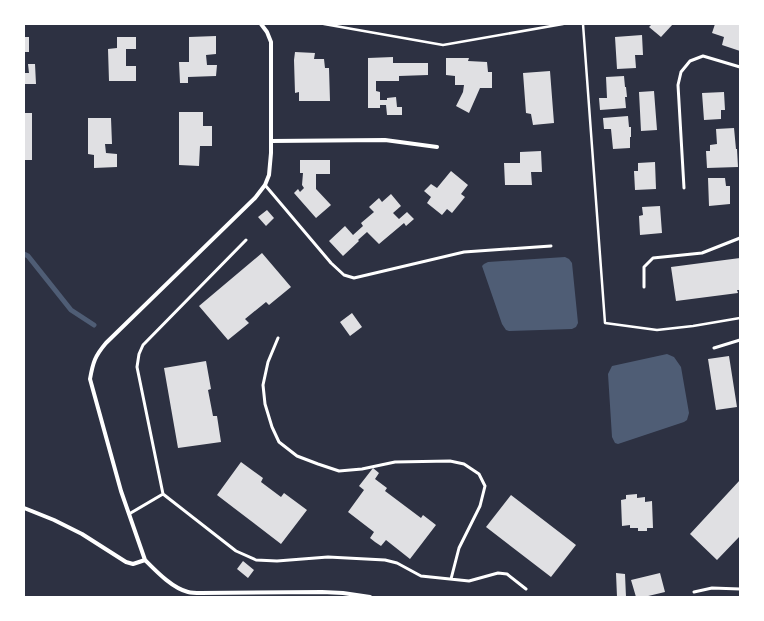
<svg xmlns="http://www.w3.org/2000/svg" width="764" height="621" font-family="Commissioner,sans-serif">
<style>
.water{fill:#4f5d75}
.lines{fill:none;stroke-linecap:round;stroke-linejoin:round}
.stream{stroke:#4f5d75;stroke-width:5}
.building{fill:#e0e0e3}
.path{stroke:#fff;stroke-width:2.5}
.service{stroke:#fff;stroke-width:3}
.minor{stroke:#fff;stroke-width:4}
</style>
<rect width="100%" height="100%" fill="#2d3142"/>
<path class="water" d="M565,257l4,2 3,4 6,60 -2,4 -4,2 -63,2 -3,-1 -4,-6 -20,-58 2,-2 4,-2z
M667,354l7,3 7,10 8,46 -2,7 -3,2 -66,22 -3,-1 -3,-6 -4,-63 4,-8z"/>
<g class="lines">
<path class="stream" d="M24,254l4,2 43,54 23,15"/>
</g>
<path class="building" d="M652,24h21l-12,13 -12,-10z
M715,24h25v27l-18,-6 2,-8 -12,-4z
M642,35l1,20h-8l1,13 -19,1 -2,-32z
M216,36v18l-10,1 1,10h10l-1,11 -28,1v6h-8l-1,-21h10v-25z
M24,37h5v15h-5z
M117,37h19v12h-10v17h10v15h-27l-1,-32 9,-1z
M295,52l20,1 -1,6h10l1,9h4l1,33h-31v-9l-4,1 -1,-33z
M393,57v6h35v12l-29,1v5h-23v10l4,1v8h7v-2l9,-1 1,10h5v8h-15l-1,-10h-6v3h-12v-50z
M446,58h23l-1,3 19,1 1,10h4v16h-12l-11,25 -13,-7 7,-14 1,-7h-9v-9l-9,-1z
M28,64h7l1,20h-12v-11h5z
M550,71l4,52 -21,2 -2,-11 -5,-1 -3,-40z
M624,76l1,11h1l1,10h-2l1,11 -26,2 -1,-12h8l-1,-21z
M654,91l3,39 -16,1 -2,-39z
M724,92l1,18h-4v9l-17,1 -2,-27z
M179,112h24v14h9v20h-12l-1,20 -20,-1z
M24,113h8v47h-8z
M628,116l1,11h2v10h-1v11l-17,1 -2,-20h-7l-1,-11z
M88,118h23l1,26h-7l1,9 11,1v13l-23,1v-13l-6,-1z
M734,128l2,21h1l1,18 -31,1 -1,-17h4v-6l7,-1 -1,-15z
M541,151l1,21h-11l1,13h-27l-1,-22h16v-11z
M300,160h30v14h-14v15l15,16 -15,13 -22,-25 4,-4 2,3 4,-4 -2,-3 1,-12h-3z
M655,162l1,27 -21,1 -1,-19h4v-8z
M451,171l17,14 -7,9 4,3 -13,16 -5,-4 -5,6 -15,-12 4,-6 -7,-6 7,-7 6,4z
M708,178h17l1,8h4v18l-21,2z
M391,194l10,12 -8,7 6,6 8,-7 7,7 -8,7 -2,-3 -25,21 -12,-12 -9,8 1,1 -16,15 -14,-15 16,-15 8,9 10,-9 -2,-3 13,-11 -5,-5 10,-9 3,4z
M660,206l2,27 -22,2 -1,-19 4,-1 -1,-8z
M267,210l7,8 -8,8 -8,-9z
M262,253l29,34 -22,18 -3,-3 -21,17 4,4 -21,17 -29,-34z
M740,258v32h-3l1,3 -62,8 -5,-34z
M352,313l10,14 -12,9 -10,-14z
M729,356l8,51 -21,3 -8,-51z
M206,361l5,28 -3,1 5,26h4l4,26 -43,6 -14,-80z
M241,462l22,16 -2,4 20,15 3,-4 23,17 -26,34 -64,-49z
M373,468l6,5 -4,6 12,9 -2,3 36,27 2,-3 13,10 -26,34 -24,-19 -5,6 -6,-4 -5,-4 4,-6 -26,-20 16,-22 -5,-4z
M740,480v56l-23,24 -27,-26z
M637,494v4l8,-1v5l7,-1 1,27h-6v3h-9v-3h-8v-3l-8,1 -1,-26 5,-1v-4z
M511,495l65,50 -25,32 -65,-50z
M243,561l11,9 -6,8 -11,-9z
M616,573l9,1 1,23h-9z
M660,573l5,19 -21,5h-8l-5,-17z"/>
<g class="lines">
<path class="path" d="M324,24l119,21 120,-21
M583,24l22,299 52,7 36,-4 47,-8"/>
<path class="service" d="M265,185l66,78 13,12 10,3 110,-26 87,-6
M684,188l-6,-103 3,-13 9,-11 13,-5 37,11
M644,287v-20l9,-9 49,-5 38,-15
M278,338l-10,24 -5,23 2,19 7,23 7,15 18,14 21,8 21,7 23,-2 33,-7 55,-1 14,3 15,10 6,12 -5,20 -21,42 -8,31
M714,348l26,-8
M163,494l-26,-127 2,-13 4,-9 103,-105
M129,514l34,-20 73,57 20,9 21,1 51,-4 57,3 12,3 24,13 48,5 29,-8 9,1 19,15
M694,592l18,-4 28,1"/>
<path class="minor" d="M271,141l114,-1 52,7
M24,508l30,12 28,14 44,28 7,2 12,-4c11,11 27,28 43,32 4,1 9,1 13,1l121,-1 21,1 27,4
M145,560l-24,-69 -31,-112c3,-17 5,-23 16,-36l149,-145 10,-13 4,-10 2,-22v-111l-4,-10 -6,-8"/>
</g>
<rect width="764" height="621" fill="none" stroke="#ffffff" stroke-width="50"/>
</svg>
